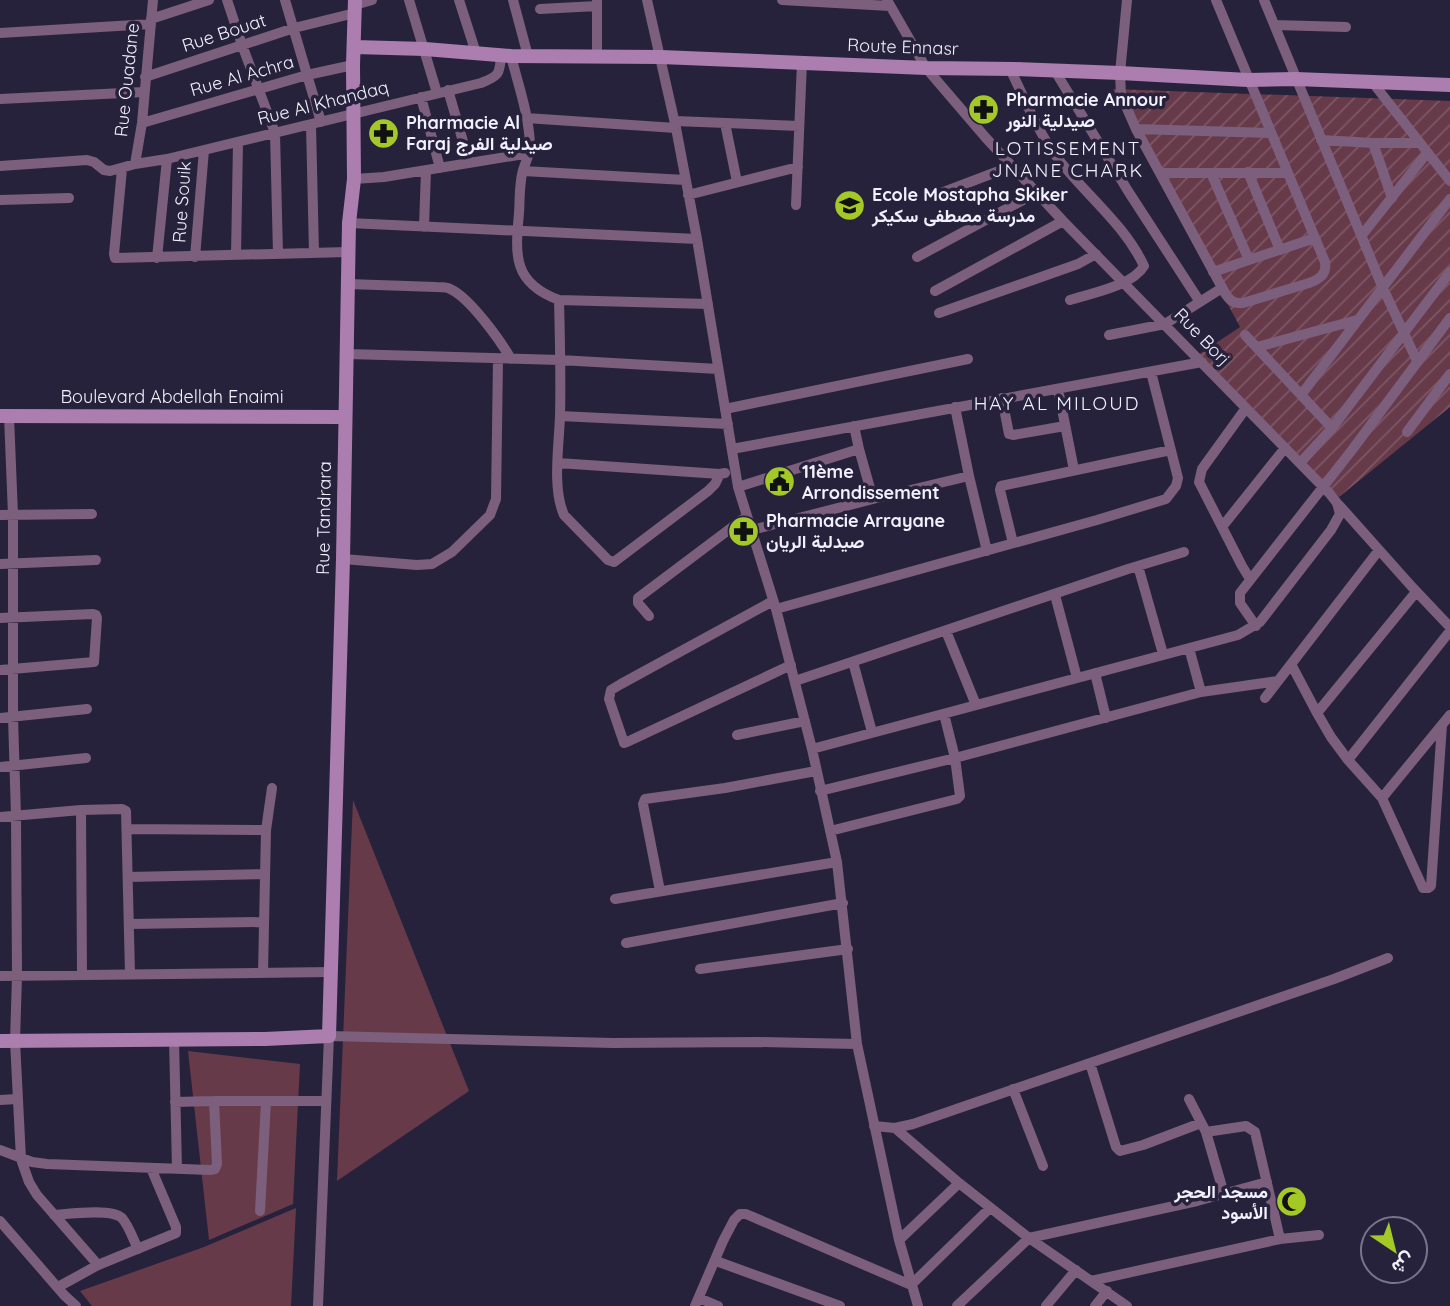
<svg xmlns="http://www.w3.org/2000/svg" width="1450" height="1306" font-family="Quicksand,Vazirmatn,sans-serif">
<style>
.grass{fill:#673a4a}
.garden{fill:url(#garden-furrows)}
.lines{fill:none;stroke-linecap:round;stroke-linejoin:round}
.street{stroke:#7c5f7d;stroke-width:10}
.secondary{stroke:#ac7eaf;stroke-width:14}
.labels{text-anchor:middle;stroke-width:7;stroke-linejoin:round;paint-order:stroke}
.street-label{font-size:18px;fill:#f2f0fe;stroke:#27223c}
.poi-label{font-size:18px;font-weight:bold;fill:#f2f0fe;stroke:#27223c;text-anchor:start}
.neighbourhood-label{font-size:19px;letter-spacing:2px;fill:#f2f0fe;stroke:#27223c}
</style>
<defs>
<pattern id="garden-furrows" width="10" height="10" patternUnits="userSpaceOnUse" patternTransform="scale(1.75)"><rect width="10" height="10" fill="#673a4a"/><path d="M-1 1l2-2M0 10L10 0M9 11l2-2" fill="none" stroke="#7d5765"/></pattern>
</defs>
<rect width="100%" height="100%" fill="#27223c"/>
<path class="grass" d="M353,800l116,291 -132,90z
M188,1051l112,13 -7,140 -84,36z
M296,1208l-5,98h-199l-12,-15 124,-44z"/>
<path class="garden" d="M1113,89l337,12v306l-111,90 -141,-142 42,-28z"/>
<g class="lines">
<path class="street" d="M227,0l15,45 33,88 3,121
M285,0l36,122
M409,0l28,93
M459,0l17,53
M513,0l15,56
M597,0v57
M647,0l29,128 21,111 41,248 38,122 36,140 25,113 20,182 42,196 19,66
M782,0l108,6
M1127,0l-7,73 1,22 15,34 134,4
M1264,0l118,286 35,75
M355,5l17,-5
M540,9l57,-3
M151,19l58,-19
M1275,25l71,2
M0,33l151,-9
M511,56c7,28 18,59 19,89 0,9 -4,16 -7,25 -4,14 -3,29 -4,43 -4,43 -6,70 40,87 1,39 2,78 1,116 -1,30 -8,72 4,99l44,45 6,2 94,-71 7,-7 5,-10
M1010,69c15,30 28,64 49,91 27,35 66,65 85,106 -12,20 -52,27 -74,34
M1055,71l73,120 72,111
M145,77l149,-49 61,-15
M1373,83l77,98
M448,90l21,72
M421,97l19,71
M0,99l144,-7
M526,118l150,10
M675,121l124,5
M142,123l165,-48 46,-10
M725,123l12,59
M311,125l3,128
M1136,129l89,164c5,8 9,11 18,10l66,-20c11,-4 18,-9 16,-21l-109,-262
M1321,140l52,3h46
M1373,143l19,55
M135,164l7,-41 11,-123
M0,166l87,-6 7,2 10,8 6,1 25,-7 32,-5 314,-76c18,-7 19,-9 20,-28
M122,169l-8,85 1,4 233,-6
M523,171l162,9
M1248,172l32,78
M1160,173h127
M1211,173l38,87
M354,179l30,-2 146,-24
M941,193l71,-27
M688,195l110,-28
M0,200l69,-2
M796,205l6,-143
M349,223l348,16
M424,227l2,-57
M1362,235l65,-82
M236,255l2,-113
M195,257l9,-107
M917,257l119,-64
M157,258l10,-99
M1213,272l102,-34
M348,284l88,3c4,0 8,0 12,1 20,7 52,52 63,71
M935,291l128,-70
M559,300l149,4
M939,313l139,-49 18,-10
M1109,335l56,-11 57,-36
M1245,335l87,93
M1257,347l100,-27
M347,354l213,6 158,9
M1058,389l16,81
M1301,395l149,-196
M1002,398l7,36 4,1 52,-9
M955,407l14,69 18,75
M1246,408l-44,61 -3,13 43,84 8,13
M725,409l243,-50
M9,416l4,99v202l3,99 1,160 -2,65 6,118 8,23 8,13 61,70
M560,416l168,8
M854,426l5,23 14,50
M1407,432l43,-58
M732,449l470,-87
M558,463l162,11 5,-1
M1300,463l32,-35 118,-156
M738,487l121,-38
M1339,505l74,83 37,39
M0,515l92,-1
M1222,527l63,-79
M752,530l121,-31 96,-23
M1013,543l-13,-53 1,-4 170,-36
M343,559l74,6 15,-1 20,-12 38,-37 6,-16 2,-140
M0,564l96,-4
M1138,566l25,88
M1055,595l22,83
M773,601l-152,83 -10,6 -2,9 14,41 1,3 3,-1 164,-77
M776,609l321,-89 69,-21 10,-13 2,-8 -27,-106
M649,616l-11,-13v-5l109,-82
M0,618l93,-4 3,1 1,3 -3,44 -94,8
M1256,626l-16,-23v-10l112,-143 98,-132
M946,631l30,74
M1189,648l12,44
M853,662l19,70
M1291,664l26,49 14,24 17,23 34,38 41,90h5l3,-2 11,-161
M1095,673l11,45
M795,681l333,-112 56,-17
M1265,698l114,-148
M1317,713l99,-121
M0,718l87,-9
M737,735l68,-14
M812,749l426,-114 22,-13 71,-92 9,-16 -3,-11 -7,-9 -267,-273 -77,-83 -60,-70 -39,-68
M1348,760l102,-129
M0,767l86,-9
M820,791l135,-33 246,-66 77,-11
M1382,798l68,-83
M81,810l1,165
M0,817l81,-7 41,-1 4,2 4,163
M127,829l139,1
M830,831l127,-32 3,-3 -5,-38 -11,-44
M128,877l137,-3
M660,891l-17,-87 2,-5 80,-11 91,-17
M615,899l222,-37
M129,924l135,-2
M626,943l217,-40
M700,969l148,-20
M263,973l3,-143 6,-42
M0,976l331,-4
M174,1039l3,130
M1090,1063l26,84 4,4 23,-6 58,-22
M1013,1089l30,77
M1189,1099l17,33 18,62
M0,1100l17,-1
M175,1102l39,-1h112
M874,1126l21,2 64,55 70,55 98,68
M895,1128l18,-4 421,-145 54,-21
M1206,1132l40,-6 9,6 25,107
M0,1150l32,12 15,2 163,6 5,-1 2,-5 -3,-63
M260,1211l6,-109
M54,1215c15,-1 57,-7 68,3 7,8 11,21 16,31
M0,1221l64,74 12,11
M899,1240l60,-57
M716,1261l124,45
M1091,1281l189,-42 39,-4
M58,1287l40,-22 78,-32v-6l-25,-59
M699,1298l19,8
M318,1306l11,-270 284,7 144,-1 100,2
M695,1306l28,-65 11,-21 6,-6h6l165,71 79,-77
M957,1306l72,-68 168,-37 70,-19
M1046,1306l30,-36
M1095,1306l12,-15"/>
<path class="secondary" d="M355,47l70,2 86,7 150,1 265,11 88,1 106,4 128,7 48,-1 154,6
M0,416l344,1
M0,1041l265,-2 64,-3 14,-477 6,-336 5,-44 -1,-114 2,-65"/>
</g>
<defs>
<symbol id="pharmacy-disc" viewBox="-11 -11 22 22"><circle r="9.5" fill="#a4c825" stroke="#27223c"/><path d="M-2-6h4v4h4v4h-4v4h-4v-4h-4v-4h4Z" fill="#111"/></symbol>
<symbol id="school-disc" viewBox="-11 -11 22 22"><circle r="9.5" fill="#a4c825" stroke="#27223c"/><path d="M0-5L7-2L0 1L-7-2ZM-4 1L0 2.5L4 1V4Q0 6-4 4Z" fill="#111"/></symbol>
<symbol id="civic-disc" viewBox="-11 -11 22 22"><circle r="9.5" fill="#a4c825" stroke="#27223c"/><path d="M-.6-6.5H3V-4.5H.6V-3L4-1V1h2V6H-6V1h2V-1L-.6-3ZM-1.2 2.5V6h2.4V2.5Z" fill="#111"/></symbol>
<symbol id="mosque-disc" viewBox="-11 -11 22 22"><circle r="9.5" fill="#a4c825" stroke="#27223c"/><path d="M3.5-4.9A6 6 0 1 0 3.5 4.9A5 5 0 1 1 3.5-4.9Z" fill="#111"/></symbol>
</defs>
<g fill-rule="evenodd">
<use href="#pharmacy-disc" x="966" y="92" width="35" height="35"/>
<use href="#pharmacy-disc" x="366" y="116" width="35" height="35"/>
<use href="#school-disc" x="832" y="188" width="35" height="35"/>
<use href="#civic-disc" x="762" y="464" width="35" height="35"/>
<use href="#pharmacy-disc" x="726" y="514" width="35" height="35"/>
<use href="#mosque-disc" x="1274" y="1184" width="35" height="35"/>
</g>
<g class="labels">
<g class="street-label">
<text transform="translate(224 33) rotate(-18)" y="6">Rue Bouat</text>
<text transform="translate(903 47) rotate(2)" y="6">Route Ennasr</text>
<text transform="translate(242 76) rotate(-16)" y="6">Rue Al Achra</text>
<text transform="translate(127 80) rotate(-84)" y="6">Rue Ouadane</text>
<text transform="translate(323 103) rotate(-14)" y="6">Rue Al Khandaq</text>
<text transform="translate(182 202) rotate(-86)" y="6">Rue Souik</text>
<text transform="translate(1202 337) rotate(46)" y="6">Rue Borj</text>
<text x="172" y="403">Boulevard Abdellah Enaimi</text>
<text transform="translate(324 518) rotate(-89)" y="6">Rue Tandrara</text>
</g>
<g class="poi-label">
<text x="1006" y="106">Pharmacie Annour<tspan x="1006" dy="21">صيدلية النور</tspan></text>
<text x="406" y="129">Pharmacie Al<tspan x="406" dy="21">Faraj صيدلية الفرج</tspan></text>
<text x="872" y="201">Ecole Mostapha Skiker<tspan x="872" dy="21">مدرسة مصطفى سكيكر</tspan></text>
<text x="802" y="478">11ème<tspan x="802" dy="21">Arrondissement</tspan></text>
<text x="766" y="527">Pharmacie Arrayane<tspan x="766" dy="21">صيدلية الريان</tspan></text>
<text x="1268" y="1198" text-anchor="end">مسجد الحجر<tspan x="1268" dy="21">الأسود</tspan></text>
</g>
<g class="neighbourhood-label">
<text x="1068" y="155">LOTISSEMENT<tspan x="1068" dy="22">JNANE CHARK</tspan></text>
<text x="1057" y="410">HAY AL MILOUD</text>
</g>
</g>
<g transform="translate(1394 1250) rotate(145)"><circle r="33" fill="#27223c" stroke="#78748a" stroke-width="2"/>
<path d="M0-5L12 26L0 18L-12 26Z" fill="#a4c825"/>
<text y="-10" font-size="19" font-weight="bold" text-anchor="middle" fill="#f2f0fe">ش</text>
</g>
</svg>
